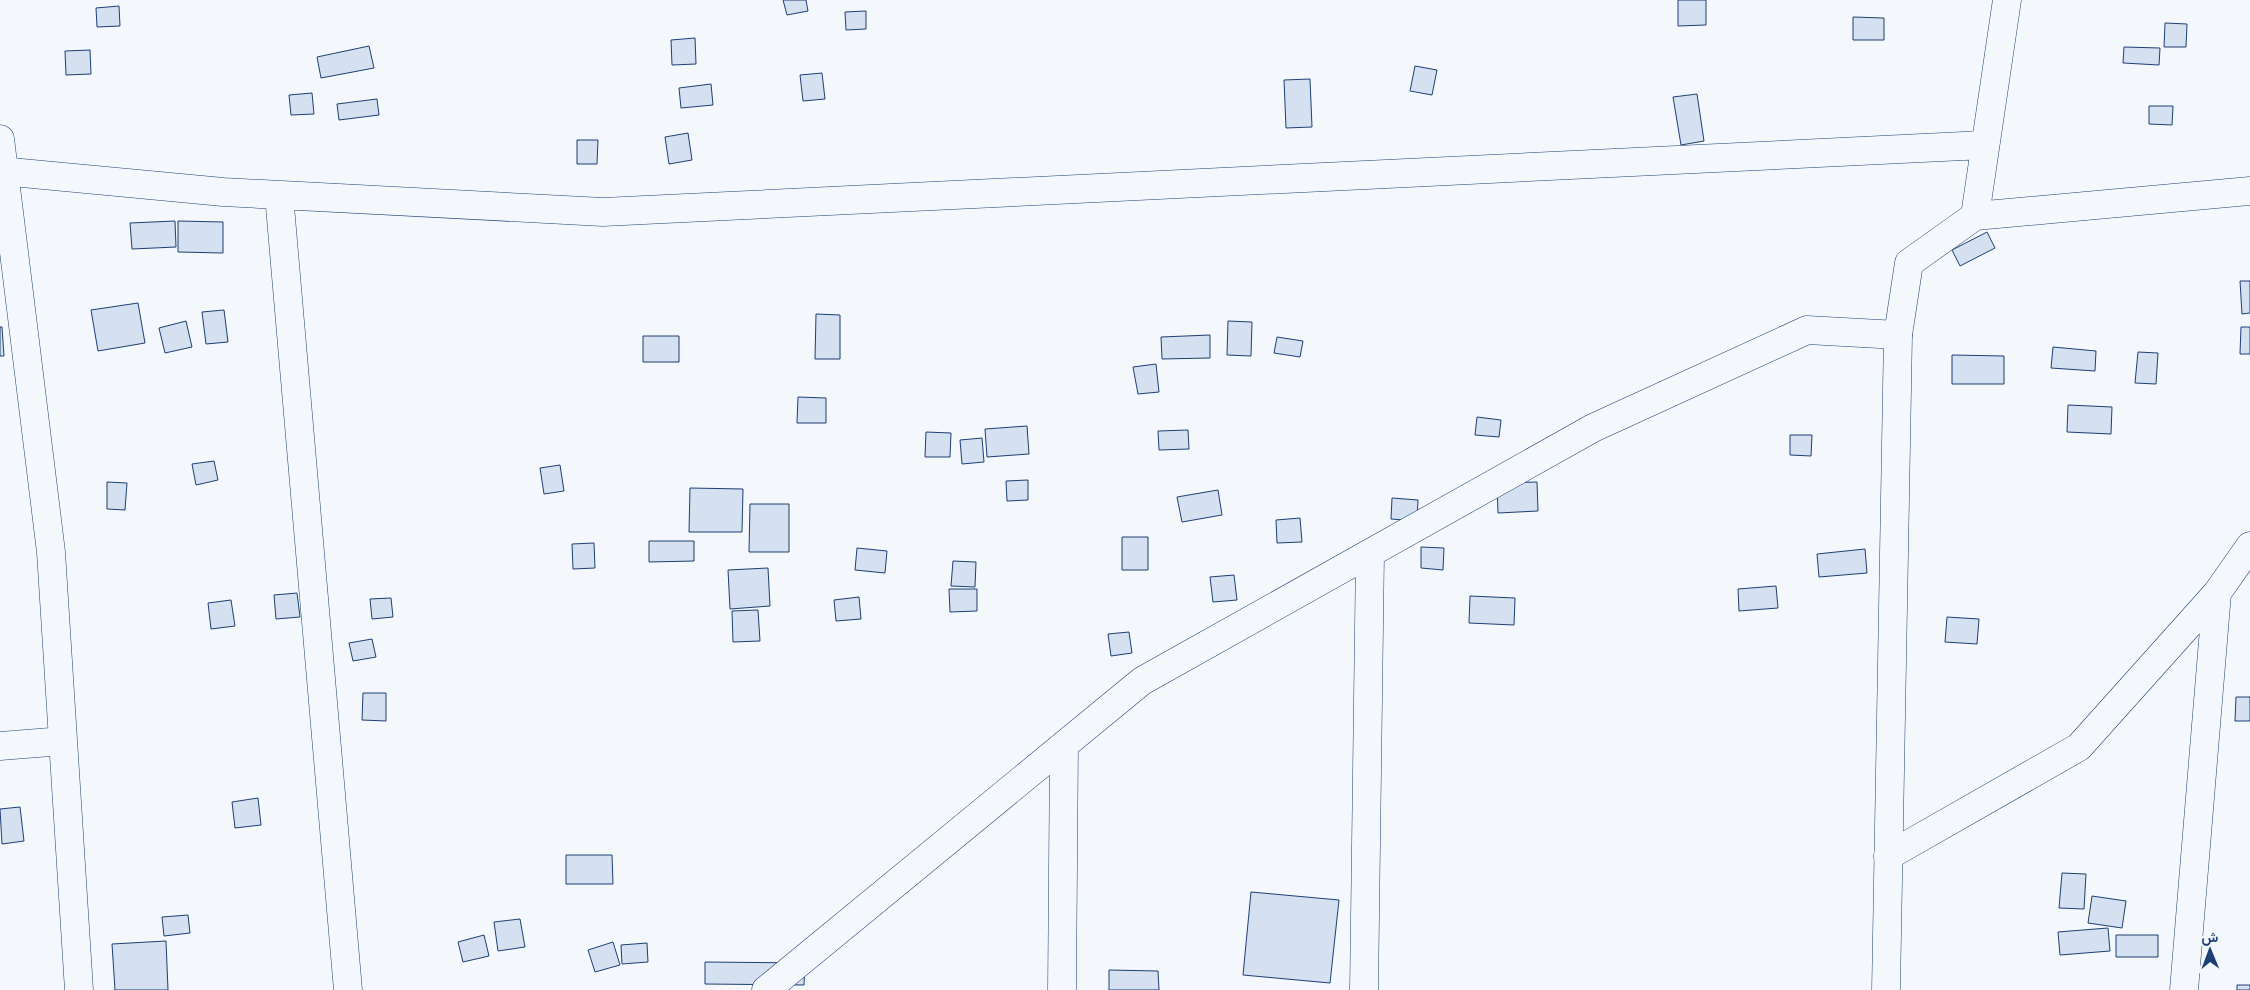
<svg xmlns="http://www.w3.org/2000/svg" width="2250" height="990" font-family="Montserrat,Vazirmatn,sans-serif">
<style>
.building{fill:#d5e0f0;stroke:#1d3f73}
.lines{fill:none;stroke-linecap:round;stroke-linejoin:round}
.minor-casing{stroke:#1d3f73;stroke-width:29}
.tertiary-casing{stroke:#1d3f73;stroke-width:29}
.minor{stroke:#f4f7fb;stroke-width:28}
.tertiary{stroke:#f4f7fb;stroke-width:28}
</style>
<rect width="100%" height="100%" fill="#f4f7fb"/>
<path class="building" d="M783,0h23l2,11 -21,4z
M1678,0h28v25l-28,1z
M119,6l1,20 -23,1 -1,-19z
M866,11v18l-20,1 -1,-18z
M1853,17l31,1v22h-31z
M2165,23l22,1 -1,23h-22z
M695,38l1,26 -24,1 -1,-25z
M369,46l5,22 -53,10 -4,-21z
M2124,47l36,1 -1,17 -36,-2z
M90,50l1,24 -25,1 -1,-24z
M1415,66l22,4 -5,25 -22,-4z
M822,73l3,26 -22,2 -3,-26z
M1310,79l2,48 -26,1 -2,-48z
M711,84l2,21 -32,3 -2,-20z
M312,93l2,21 -23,1 -2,-20z
M1697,94l7,47 -23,4 -8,-48z
M377,99l2,16 -40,5 -2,-16z
M2149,106h24l-1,19 -23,-1z
M688,133l4,27 -23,4 -4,-27z
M577,140h21l-1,24h-20z
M175,221l1,26 -44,2 -2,-26z
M178,221l45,1v31l-45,-1z
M1987,232l8,16 -35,18 -8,-16z
M2240,281h10v32l-8,1z
M138,303l7,40 -47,8 -7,-41z
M224,310l4,32 -22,2 -4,-32z
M816,314l24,1v44h-25z
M186,321l6,26 -27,6 -6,-25z
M1228,321l24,1 -1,34 -24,-1z
M0,327h2l2,29h-4z
M2241,327h9v27h-10z
M1210,335v23l-48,1 -1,-22z
M643,336h36v26h-36z
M1277,337l26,4 -3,16 -26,-4z
M2053,347l43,4 -1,20 -44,-3z
M2138,352l20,1 -2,31 -21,-1z
M1952,355l52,1v28h-52z
M1156,364l3,28 -21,2 -5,-27z
M798,397l28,1v25h-29z
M2068,405l44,2 -1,27 -44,-2z
M1477,417l24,3 -2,17 -24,-2z
M1027,426l2,28 -42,3 -2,-28z
M1188,430l1,19 -30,1 -1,-19z
M926,432l25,1 -1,24h-25z
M1790,435h22l-1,21 -21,-1z
M982,438l2,24 -22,2 -2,-24z
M214,461l4,19 -22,5 -4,-21z
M560,465l4,26 -20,3 -4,-26z
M1028,480v20l-21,1 -1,-20z
M107,482l20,1 -2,27 -18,-1z
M1537,482l1,29 -40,2 -1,-30z
M690,488l53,1 -1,43h-53z
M1218,490l4,25 -40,7 -5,-25z
M1392,498l26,2 -1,21 -26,-2z
M750,504h39v48h-40z
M1300,518l2,24 -25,1 -1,-23z
M1122,537h26v33h-26z
M649,541h45v20l-45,1z
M594,543l1,25 -22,1 -1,-25z
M1421,547l23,1 -1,22 -22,-2z
M857,548l30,3 -2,22 -30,-3z
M1865,549l2,24 -48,4 -2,-23z
M953,561l23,1 -1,25 -24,-1z
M768,568l2,38 -40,3 -2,-39z
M1234,575l3,25 -24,2 -3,-25z
M1776,586l2,22 -39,3 -1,-22z
M949,589h28v22l-27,1z
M297,593l3,24 -24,2 -2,-24z
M1470,596l45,2 -1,27 -45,-2z
M859,597l2,22 -25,2 -2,-21z
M391,598l2,19 -21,2 -2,-20z
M231,600l4,26 -24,3 -3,-26z
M758,610l2,31 -27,1 -1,-31z
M1947,617l32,2 -2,25 -32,-2z
M1129,632l3,21 -21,3 -3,-22z
M372,639l4,18 -23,4 -4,-18z
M363,693h23v28l-24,-1z
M2236,697h14v24h-15z
M258,798l3,27 -26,3 -3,-26z
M20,807l4,34 -22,3 -2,-35z
M566,855h46l1,29h-47z
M2062,873l24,1 -2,35 -25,-1z
M1251,892l88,8 -9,83 -87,-8z
M2092,896l34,5 -4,27 -34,-5z
M188,915l2,18 -26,3 -2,-19z
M520,919l5,28 -27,4 -4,-29z
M2108,928l2,23 -50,4 -2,-23z
M484,935l5,21 -26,6 -5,-20z
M2116,935h42v22h-42z
M166,941l2,49h-53l-3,-46z
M613,942l7,23 -25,7 -7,-22z
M647,943l1,19 -26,2 -1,-19z
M705,962l100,1 -1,22 -99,-1z
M1109,970l49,1 1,19h-50z
M2237,985h13v5h-13z"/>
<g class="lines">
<defs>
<path id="minor" d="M0,139l51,413 28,438
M0,171l223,21 380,20 1381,-67
M279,195l69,795
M1975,216l32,-216
M0,746l63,-5
M1888,856l191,-109 138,-154 33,-47
M766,990l376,-309 451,-253 214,-98 91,5
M1062,990l2,-245
M1364,990l6,-436
M2184,990l33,-397"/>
<path id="tertiary" d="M1886,990l12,-655 11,-72 66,-47 275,-25"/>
</defs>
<use href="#minor" class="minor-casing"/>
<use href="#tertiary" class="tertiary-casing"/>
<use href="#minor" class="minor"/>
<use href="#tertiary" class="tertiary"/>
</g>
<g transform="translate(2210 950) rotate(359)" stroke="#f4f7fb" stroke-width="4" paint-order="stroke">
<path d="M0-4L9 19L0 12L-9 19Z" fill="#1d3f73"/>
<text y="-8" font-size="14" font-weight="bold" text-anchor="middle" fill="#1d3f73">ش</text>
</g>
</svg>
